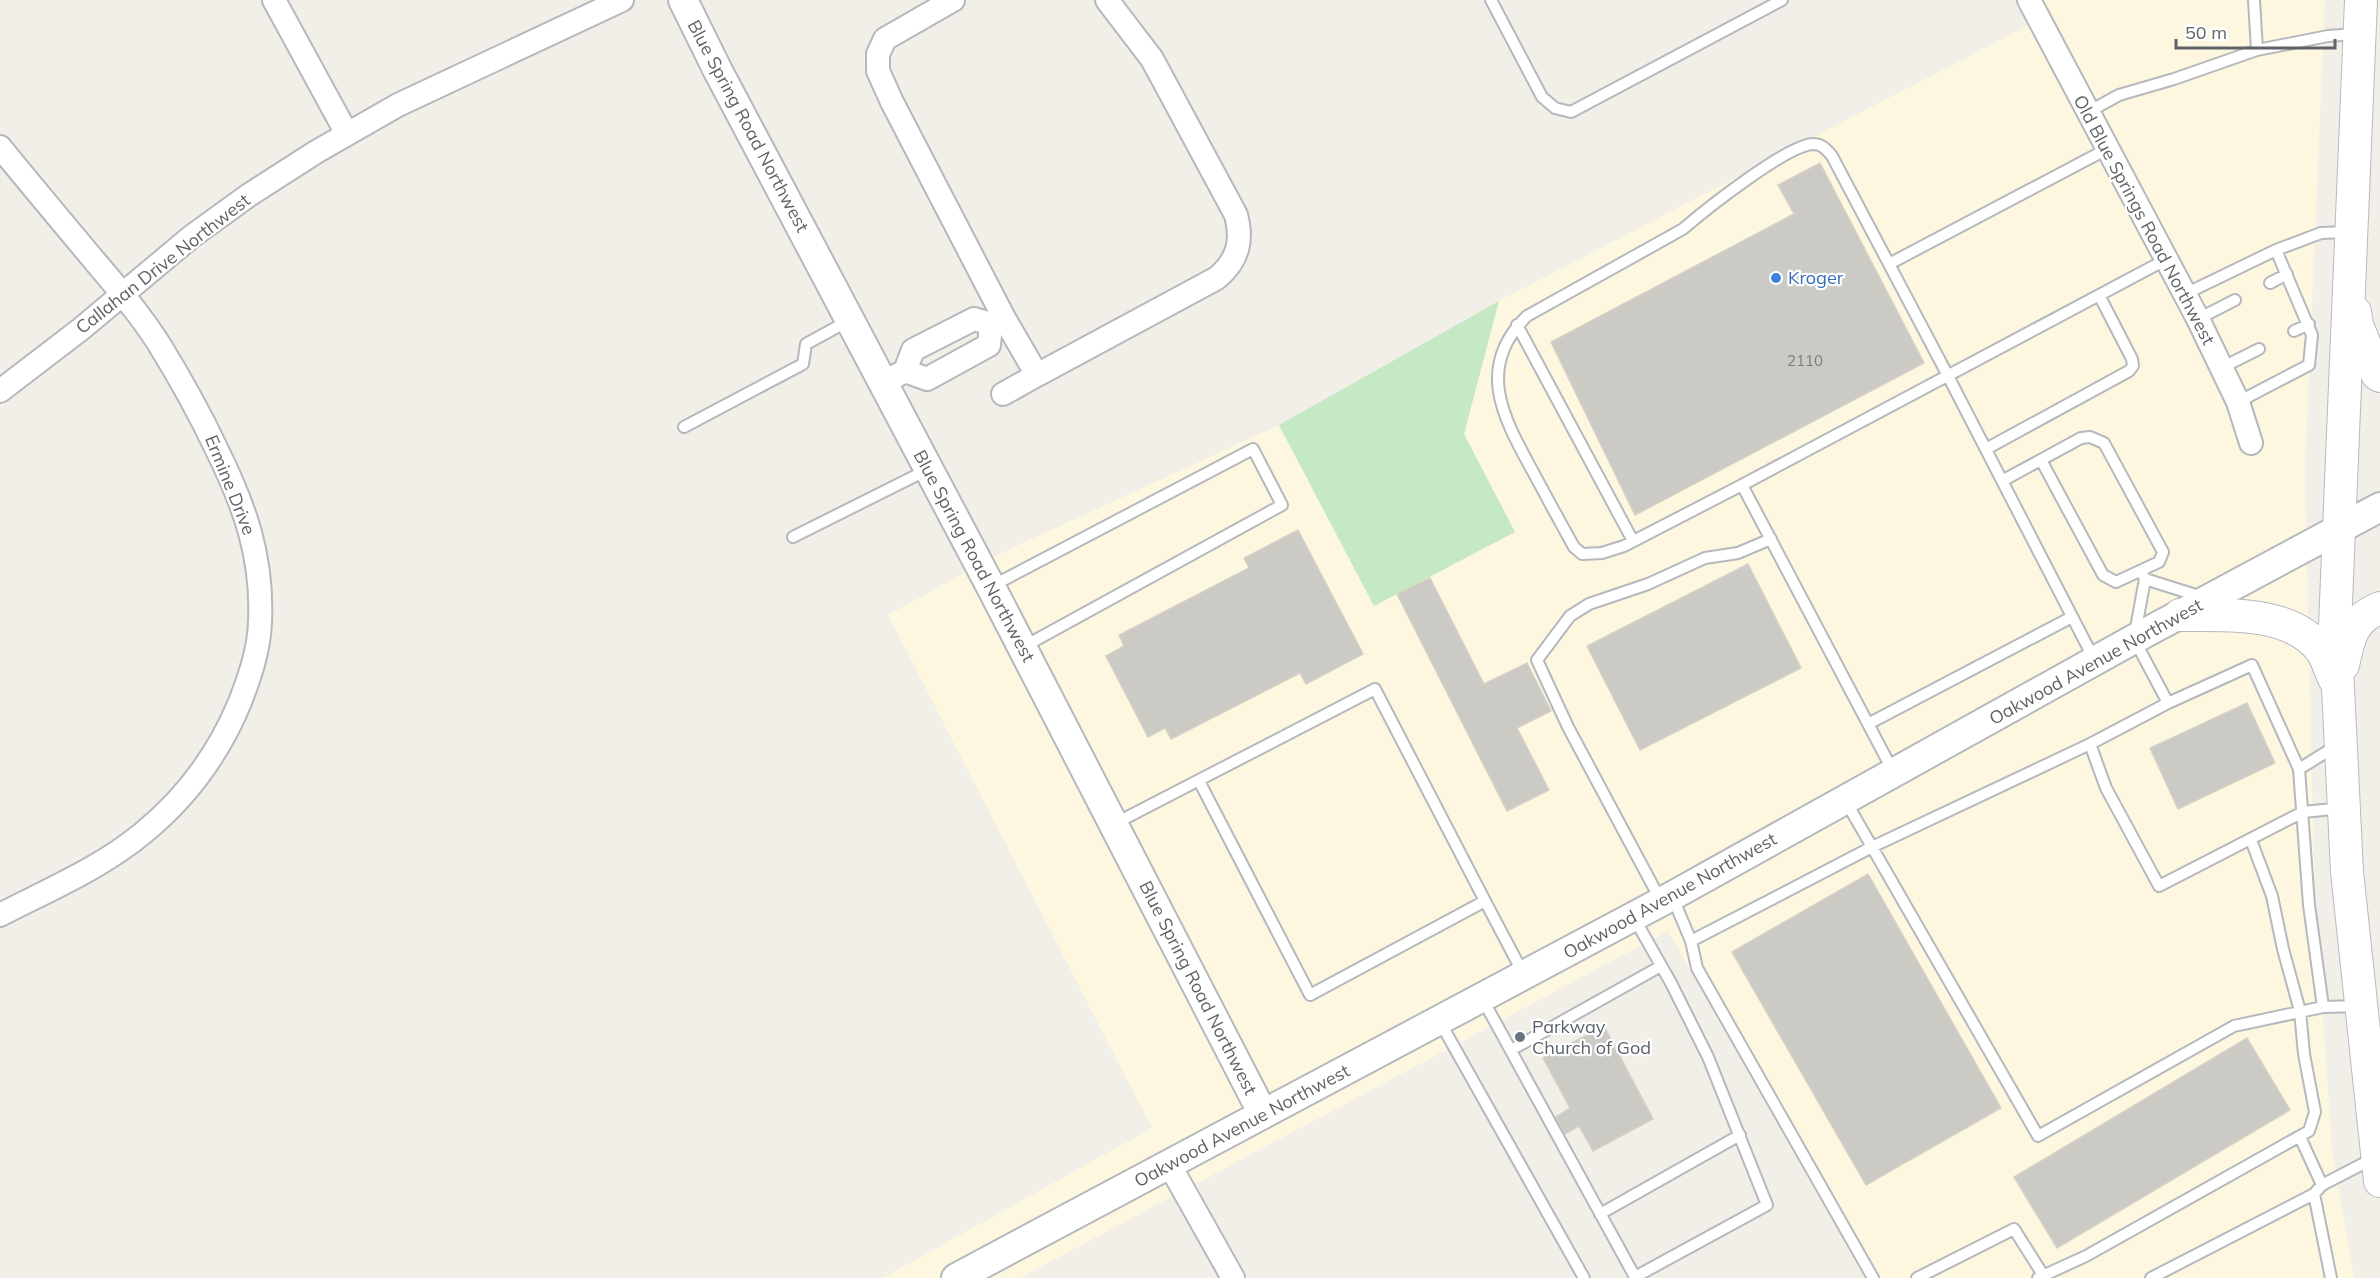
<svg xmlns="http://www.w3.org/2000/svg" width="2380" height="1278" font-family="Mulish,sans-serif">
<style>
.commercial{fill:#fef7e0}
.green{fill:#c5e8c5}
.building{fill:#cccac5;stroke:#d6d1c6;stroke-width:1.5}
.lines{fill:none;stroke-linecap:round;stroke-linejoin:round}
.service-casing{stroke:#b5b8bc;stroke-width:14}
.minor-casing{stroke:#b5b8bc;stroke-width:26}
.tertiary-casing{stroke:#b5b8bc;stroke-width:32}
.secondary-casing{stroke:#b6babf;stroke-width:34}
.service{stroke:#fff;stroke-width:10}
.minor{stroke:#fff;stroke-width:22}
.tertiary{stroke:#fff;stroke-width:28}
.secondary{stroke:#fff;stroke-width:32}
.shop-dot{fill:#3f7fe0;stroke:#fff;stroke-width:2}
.worship-dot{fill:#6b7280;stroke:#fff;stroke-width:2}
.labels{text-anchor:middle;stroke-width:4.5;stroke-linejoin:round;paint-order:stroke}
.number-label{font-size:15px;fill:#7a7d7f}
.street-label{font-size:18px;fill:#5f6368;stroke:#fff}
.shop-label{font-size:18px;fill:#366cbe;stroke:#fff;text-anchor:start}
.worship-label{font-size:18px;fill:#5b616d;stroke:#fff;text-anchor:start}
</style>
<rect width="100%" height="100%" fill="#f1efe8"/>
<path class="commercial" d="M2043,0h282l-20,469 6,278 4,152 17,251 22,128h-490l-196,-347 -648,347h-137l269,-150 -264,-513 107,-59 284,-131 95,181 141,-74 -52,-98 36,-133 551,-287z"/>
<path class="green" d="M1499,301l-35,133 51,98 -141,74 -95,-181z"/>
<path class="building" d="M1820,163l104,200 -289,152 -84,-173 243,-128 -16,-29z
M1298,530l65,124 -57,30 -6,-11 -129,66 -6,-11 -17,9 -42,-81 18,-10 -5,-11 130,-67 -5,-10z
M1748,564l53,104 -161,82 -53,-104z
M1430,578l54,106 43,-21 24,48 -34,17 32,62 -42,21 -110,-217z
M2247,703l28,60 -97,46 -28,-61z
M1868,874l133,234 -135,77 -134,-233z
M1604,1026l49,93 -60,32 -14,-25 -14,8 -9,-17 14,-9 -27,-50z
M2247,1038l43,72 -233,138 -43,-71z"/>
<g class="lines">
<defs>
<path id="service" d="M1491,0l51,97 13,11 16,4 211,-112
M2254,0l3,50
M2088,112l31,-17 55,-16 83,-29 71,-14 28,-2
M1889,264l218,-115
M2270,283l17,-9
M2185,294l91,-44 45,-17 27,-1
M2198,319l37,-19
M1517,325l116,216
M2294,331l15,-7
M2221,368l38,-19
M2238,402l71,-37 3,-30 -36,-85
M684,427l119,-63 3,-20 42,-23
M1986,449l143,-78 4,-5 -1,-7 -33,-64
M2002,481l79,-43 9,-1 14,6 59,109 -4,10 -43,20 -13,-7 -62,-115
M1742,485l-118,61 -22,7 -20,1 -8,-7c-14,-25 -28,-51 -42,-77 -29,-53 -57,-103 -5,-154l156,-87c22,-19 104,-84 130,-85 9,0 13,5 19,12l115,218 148,287
M793,537l134,-67
M2145,579l57,18
M992,586l261,-137 29,56 -259,142
M2168,703l84,-38 47,104
M1868,724l204,-107
M2090,744l16,44 53,98 144,-74 40,-4
M1894,773l-152,-288 425,-226
M1845,800l193,336 196,-110 89,-19 37,-1
M1114,824l261,-135 110,212 -175,94 -111,-214
M1672,896l19,45 6,27 176,310
M1485,901l39,74
M1661,901l-93,-174 -31,-67 33,-44 19,-12 59,-20 57,-26 33,-5 33,-14
M1691,941l181,-94 218,-103 78,-41 -34,-64 11,-60 -4,-8
M1482,998l153,279 132,-72 -59,-148 -37,-74 -38,-67
M2323,1007l-14,-102 -10,-136 37,-23
M1440,1022l144,256
M1511,1050l150,-84
M2300,1137l22,48
M2314,1194l17,84
M1600,1214l140,-79
M1917,1278l97,-49 31,49
M2038,1278l48,-22 223,-125 6,-19 -11,-58 -4,-43 -17,-62 -11,-53 -21,-56
M2151,1278l163,-84 8,-9 52,-27"/>
<path id="minor" d="M274,0l73,134
M953,0l-68,39 -7,15v17l14,31 112,216 33,57 180,-97c21,-18 26,-37 19,-63l-84,-156 -45,-59
M2029,0l169,319 40,83 13,41
M0,147c31,38 62,75 93,112 23,27 47,55 66,85 21,34 41,70 58,106 28,57 46,107 43,172 -1,28 -10,54 -20,80 -21,51 -54,96 -97,131 -42,35 -95,57 -143,82
M883,383l22,-12 8,-21 61,-31 17,5 -2,21 -62,34 -22,-8
M0,391l81,-62 110,-92 58,-42 67,-43 82,-47 224,-105
M1003,394l34,-19
M1169,1164l64,114"/>
<path id="tertiary" d="M683,0l34,69 274,518 272,527
M956,1278l716,-382 462,-257 246,-132"/>
<path id="secondary" d="M2361,0l-26,626 12,246 33,309
M2355,312l2,13 20,49 3,2
M2180,615c46,1 109,-6 141,35 6,8 9,21 14,30
M2343,665c6,-27 9,-46 37,-57"/>
</defs>
<use href="#service" class="service-casing"/>
<use href="#minor" class="minor-casing"/>
<use href="#tertiary" class="tertiary-casing"/>
<use href="#secondary" class="secondary-casing"/>
<use href="#service" class="service"/>
<use href="#minor" class="minor"/>
<use href="#tertiary" class="tertiary"/>
<use href="#secondary" class="secondary"/>
</g>
<circle class="shop-dot" cx="1776" cy="278" r="6"/>
<circle class="worship-dot" cx="1520" cy="1037" r="6"/>
<g class="labels">
<g class="number-label">
<text x="1805" y="366">2110</text>
</g>
<g class="street-label">
<text transform="translate(748 126) rotate(62)" y="6">Blue Spring Road Northwest</text>
<text transform="translate(2144 220) rotate(62)" y="6">Old Blue Springs Road Northwest</text>
<text transform="translate(163 264) rotate(-38)" y="6">Callahan Drive Northwest</text>
<text transform="translate(230 485) rotate(68)" y="6">Ermine Drive</text>
<text transform="translate(974 556) rotate(62)" y="6">Blue Spring Road Northwest</text>
<text transform="translate(2096 662) rotate(-29)" y="6">Oakwood Avenue Northwest</text>
<text transform="translate(1670 896) rotate(-29)" y="6">Oakwood Avenue Northwest</text>
<text transform="translate(1198 988) rotate(63)" y="6">Blue Spring Road Northwest</text>
<text transform="translate(1242 1126) rotate(-28)" y="6">Oakwood Avenue Northwest</text>
</g>
<g class="shop-label">
<text x="1788" y="284">Kroger</text>
</g>
<g class="worship-label">
<text x="1532" y="1033">Parkway<tspan x="1532" dy="21">Church of God</tspan></text>
</g>
</g>
<path d="M2176 39v9h159v-9" fill="none" stroke="#5f6368" stroke-width="3"/>
<text x="2185" y="39" font-size="18" fill="#5f6368" stroke="#ffffff" stroke-width="4.5" paint-order="stroke">50 m</text>
</svg>
